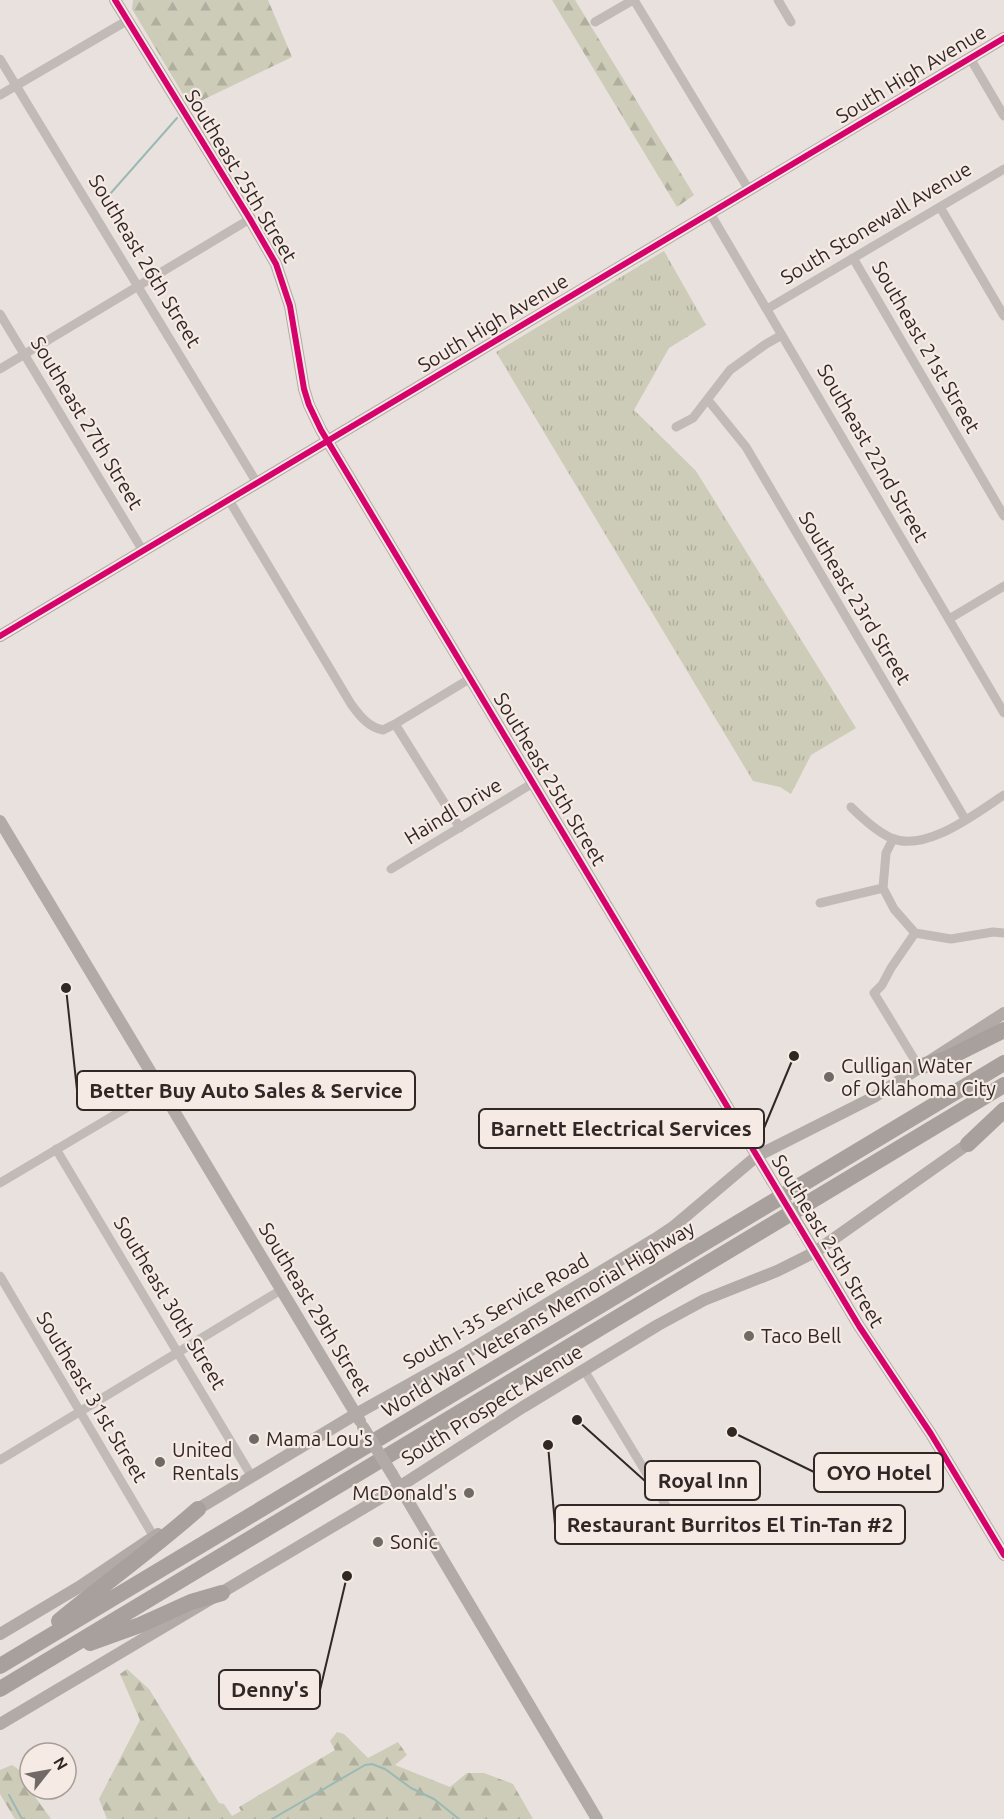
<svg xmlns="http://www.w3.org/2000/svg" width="1004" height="1819" font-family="Ubuntu,sans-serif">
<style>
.grass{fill:url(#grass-tufts)}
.forest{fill:url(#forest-firs)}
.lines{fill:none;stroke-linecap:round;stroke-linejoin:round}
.stream{stroke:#9bb9b4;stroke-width:2}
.street{stroke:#c1bab7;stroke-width:9}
.secondary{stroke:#b2aaa7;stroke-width:12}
.highway{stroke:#a8a09c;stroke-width:16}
.secondary-bridge{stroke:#b2aaa7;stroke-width:12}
.cycleway-casing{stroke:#f6ebe4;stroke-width:10}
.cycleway{stroke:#d6006c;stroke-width:6}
.poi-dot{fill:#716966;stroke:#f6ebe4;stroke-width:2}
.labels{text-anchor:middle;stroke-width:4.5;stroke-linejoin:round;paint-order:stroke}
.street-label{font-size:20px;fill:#312826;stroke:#f6ebe4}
.poi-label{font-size:20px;fill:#312826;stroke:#f6ebe4;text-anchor:start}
.leader{fill:none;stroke:#312826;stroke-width:2}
.callout-dot{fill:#312826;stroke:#f6ebe4;stroke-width:2}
.callout{fill:#f6ebe4;stroke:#312826;stroke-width:2}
.callout-label{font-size:21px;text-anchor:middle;font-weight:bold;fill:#312826}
</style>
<defs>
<pattern id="grass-tufts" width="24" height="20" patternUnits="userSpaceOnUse" patternTransform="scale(1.5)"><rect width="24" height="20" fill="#ccccb8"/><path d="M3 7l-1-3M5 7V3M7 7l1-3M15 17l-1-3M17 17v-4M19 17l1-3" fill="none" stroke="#b0af9e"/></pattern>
<pattern id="forest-firs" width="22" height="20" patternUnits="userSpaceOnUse" patternTransform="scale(1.5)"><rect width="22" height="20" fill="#ccccb8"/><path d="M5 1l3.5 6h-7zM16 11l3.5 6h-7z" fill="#b0af9e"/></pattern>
</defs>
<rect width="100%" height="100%" fill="#e9e1dd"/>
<path class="grass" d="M664,251l42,74 -37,23 -35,62 62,61 160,257 -45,27 -20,39 -11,-7 -27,-6 -257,-429z"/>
<path class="forest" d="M133,0h135l24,57 -102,49 -58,-97z
M552,0h23l119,195 -17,12z
M127,1669l22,20 70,114 5,1 8,12 9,-5 -2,-4 96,-57 -5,-9 7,-9 7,2 24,24 30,-16 9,13 -12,10 55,22 17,-14h17l29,11 20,35h-426l-8,-20 41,-79 -20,-46z
M12,1765l13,9 5,16 21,29h-36l-15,-25v-24z"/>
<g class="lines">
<path class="stream" d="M103,202l74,-84
M9,1795l13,24
M272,1819l93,-54 7,-1 13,5 26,19 23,11 25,20"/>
<path class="street" d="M634,0l115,190
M778,0l13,22
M595,22l38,-22
M970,58l34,58
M0,59l257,424
M0,95l128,-75
M940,207l64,109
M710,213l294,500
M853,258l151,258
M767,309l237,-140
M0,314l143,237
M0,369l250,-150
M708,400l38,47 219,372
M676,427l17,-9 37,-48 36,-26 16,-9
M229,500l122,204c9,12 17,23 32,26l12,-6 65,104
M949,619l55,-33
M395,724l76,-46
M851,807c12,12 25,24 40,31 35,15 85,-25 113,-43
M893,839l-7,14 -3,35 11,21 21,24 36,6 42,-7 11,1
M391,869l142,-86
M820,903l63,-15
M915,933l-24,35 -9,17 -8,8 45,74
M56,1149l196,328
M0,1183l160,-95
M0,1276l154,261
M584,1370l95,157
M0,1460l281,-170"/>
<path class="secondary" d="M115,0l135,219 26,45 14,42 14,83 5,16 12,25 451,751
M0,636l1004,-598
M0,821l360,600
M803,1232l56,94 72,108 73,121
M392,1474l205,345
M191,1513l165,-99 111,-62 188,-113 18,-12 84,-71 117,-59 130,-84
M0,1634l79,-47 79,-53
M0,1724l399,-237 124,-80 135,-82 46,-25 73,-29 38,-19 160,-113"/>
<path class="highway" d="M919,1067l27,-8 58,-29
M968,1144l36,-34
M59,1621c46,-38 94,-72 139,-112
M90,1643l50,-18 51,-23 31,-9
M0,1666l1004,-603
M0,1689l1004,-604"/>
<path class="secondary-bridge" d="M772,1181l31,51
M363,1427l29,47"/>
<defs>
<path id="cycleway" d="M115,0l135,219 26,45 14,42 14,83 5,16 12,25 538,896 72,108 73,121
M0,636l1004,-598"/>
</defs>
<use href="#cycleway" class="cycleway-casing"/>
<use href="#cycleway" class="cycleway"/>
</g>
<g class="poi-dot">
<circle cx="829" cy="1077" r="6"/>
<circle cx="749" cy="1336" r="6"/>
<circle cx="254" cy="1439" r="6"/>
<circle cx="160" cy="1462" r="6"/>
<circle cx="469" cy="1493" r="6"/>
<circle cx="378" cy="1542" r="6"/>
</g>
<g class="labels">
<g class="street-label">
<text transform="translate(911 74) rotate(-31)" y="7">South High Avenue</text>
<text transform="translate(241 176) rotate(59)" y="7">Southeast 25th Street</text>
<text transform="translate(876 223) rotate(-31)" y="7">South Stonewall Avenue</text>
<text transform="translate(145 261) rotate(59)" y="7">Southeast 26th Street</text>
<text transform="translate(493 323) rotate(-31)" y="7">South High Avenue</text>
<text transform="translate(926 347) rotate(60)" y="7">Southeast 21st Street</text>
<text transform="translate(87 423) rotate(59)" y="7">Southeast 27th Street</text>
<text transform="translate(873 453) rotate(60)" y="7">Southeast 22nd Street</text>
<text transform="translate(855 598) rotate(59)" y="7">Southeast 23rd Street</text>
<text transform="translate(550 779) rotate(59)" y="7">Southeast 25th Street</text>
<text transform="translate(453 811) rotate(-31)" y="7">Haindl Drive</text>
<text transform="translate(828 1241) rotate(59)" y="7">Southeast 25th Street</text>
<text transform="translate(170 1303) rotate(59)" y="7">Southeast 30th Street</text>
<text transform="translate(315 1309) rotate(59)" y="7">Southeast 29th Street</text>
<text transform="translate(496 1311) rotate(-30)" y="7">South I-35 Service Road</text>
<text transform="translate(538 1319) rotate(-31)" y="7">World War I Veterans Memorial Highway</text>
<text transform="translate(92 1397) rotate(59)" y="7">Southeast 31st Street</text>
<text transform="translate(492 1405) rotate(-32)" y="7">South Prospect Avenue</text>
</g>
<g class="poi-label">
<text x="841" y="1073">Culligan Water<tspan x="841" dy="23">of Oklahoma City</tspan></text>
<text x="761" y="1343">Taco Bell</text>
<text x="266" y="1446">Mama Lou's</text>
<text x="172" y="1457">United<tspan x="172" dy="23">Rentals</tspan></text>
<text x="457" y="1500" text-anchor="end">McDonald's</text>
<text x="390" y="1549">Sonic</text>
</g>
</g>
<path class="leader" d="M66 988L77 1090M794 1056L764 1128M732 1432L814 1472M577 1420L645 1481M548 1445L555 1525M347 1576L320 1690"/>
<g class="callout-dot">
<circle cx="66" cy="988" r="6"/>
<circle cx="794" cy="1056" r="6"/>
<circle cx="732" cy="1432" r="6"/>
<circle cx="577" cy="1420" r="6"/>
<circle cx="548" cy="1445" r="6"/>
<circle cx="347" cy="1576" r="6"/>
</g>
<g class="callout">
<rect x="77" y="1071" width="338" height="39" rx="6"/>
<rect x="479" y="1109" width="285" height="39" rx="6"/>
<rect x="814" y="1453" width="129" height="39" rx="6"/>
<rect x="645" y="1461" width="115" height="39" rx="6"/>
<rect x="555" y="1505" width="350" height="39" rx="6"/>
<rect x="219" y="1670" width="101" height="39" rx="6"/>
</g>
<g class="callout-label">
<text x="246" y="1098">Better Buy Auto Sales &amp; Service</text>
<text x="621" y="1136">Barnett Electrical Services</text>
<text x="879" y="1480">OYO Hotel</text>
<text x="703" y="1488">Royal Inn</text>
<text x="730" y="1532">Restaurant Burritos El Tin-Tan #2</text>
<text x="270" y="1697">Denny's</text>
</g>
<g transform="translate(48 1771) rotate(59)"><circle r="28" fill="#f6ebe4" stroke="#a79d98" stroke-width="1.5"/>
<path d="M0-4.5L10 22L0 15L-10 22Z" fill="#716966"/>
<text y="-9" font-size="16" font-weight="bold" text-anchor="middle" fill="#312826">N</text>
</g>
</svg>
